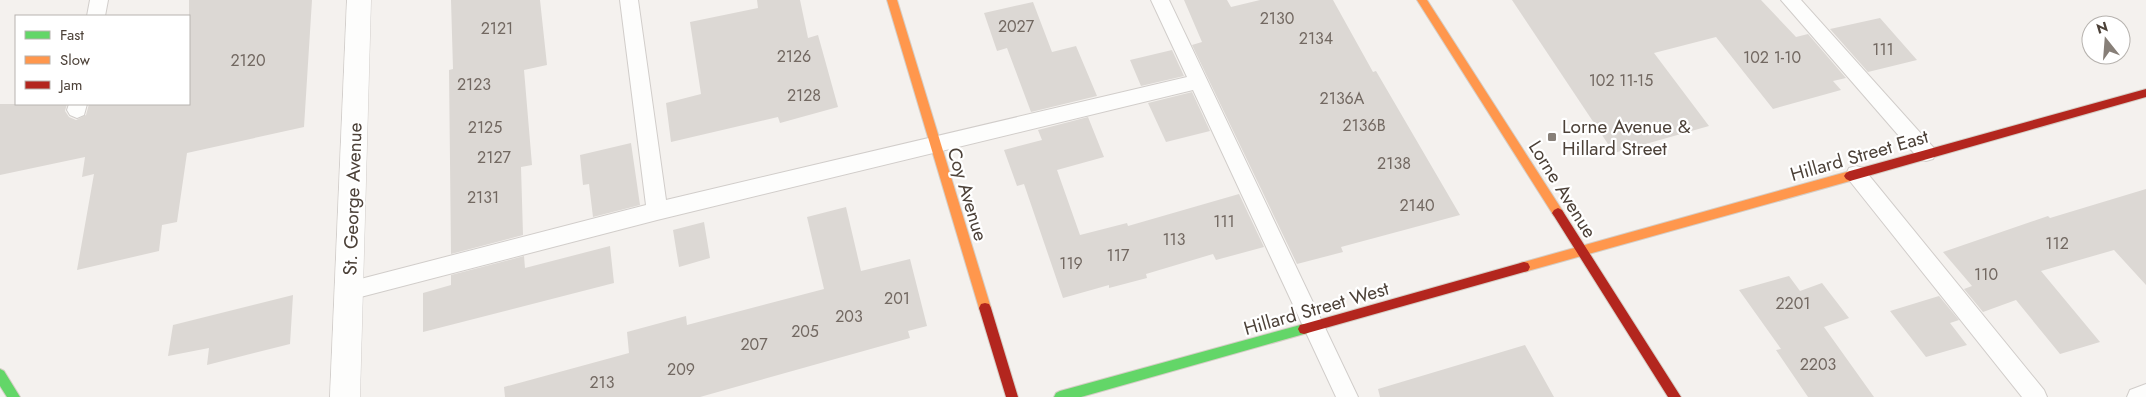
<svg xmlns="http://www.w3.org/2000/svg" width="2146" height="397" font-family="Jost,sans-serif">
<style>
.building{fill:#dcd8d4}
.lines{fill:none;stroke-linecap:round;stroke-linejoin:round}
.lane-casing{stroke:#d1cdca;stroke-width:2}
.street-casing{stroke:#d1cdca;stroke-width:1}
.fast-casing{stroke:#d5cec6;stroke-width:2}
.slow-casing{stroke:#d5cec6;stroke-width:2}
.jam-casing{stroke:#d5cec6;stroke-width:2}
.lane{fill:#fdfdfc;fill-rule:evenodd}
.street{fill:#fdfdfc;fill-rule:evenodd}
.fast{fill:#63d668;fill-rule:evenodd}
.slow{fill:#ff974d;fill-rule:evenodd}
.jam{fill:#b3261e;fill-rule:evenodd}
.poi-dot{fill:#877f78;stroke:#fff;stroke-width:2}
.labels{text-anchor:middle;stroke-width:4.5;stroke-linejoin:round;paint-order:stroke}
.number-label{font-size:16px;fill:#726861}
.poi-label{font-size:19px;fill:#4c4138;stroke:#fff;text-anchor:start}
.street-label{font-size:19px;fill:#4c4138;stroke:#fff}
</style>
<rect width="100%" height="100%" fill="#f4f1ee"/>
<path class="building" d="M189,0h123l-8,127 -117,26 -10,69 -15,3 -3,26 -82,19 17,-96 -12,3 3,-20 -85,18v-71h67l-2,7 4,6 7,3 10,-5 3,-11h100z
M451,0h89l7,65 -23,5 8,95 -11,2 2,68 -72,19 -2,-184 4,-1z
M757,0h43l8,38 10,-3 20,72 -58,16 -2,-6 -107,25 -5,-39 35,-9 -11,-72 68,-14z
M1184,0h43l4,7 29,-7h73l40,72 3,-1 84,144 -119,32 2,5 -46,12 -105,-219 10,-3z
M1512,0h249l35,37 12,-3 38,44 -13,3 8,9 -68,19 -57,-72 -62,16 55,73 -95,27z
M1033,2l19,50 24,-6 21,50 -66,16 -24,-64 -10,3 -13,-38z
M1880,18l37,42 -49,12 -38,-43z
M1172,50l12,26 -43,10 -11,-26z
M1192,92l18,39 -44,11 -18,-39z
M1088,117l16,40 -47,13 23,65 47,-12 1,3 111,-32 25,53 -48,13 -3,-6 -67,20 1,4 -38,10v-3l-46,13 -39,-114 -7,2 -13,-36 38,-10 -4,-10z
M631,143l9,62 -47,12 -4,-33 -6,1 -3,-30z
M2146,189v96l-32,-35 -73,21 59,71 -40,12 -44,-54 -33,12 -19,-23 8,-3 -29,-34 105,-36 2,2z
M846,207l15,64 49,-12 17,67 -19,5 2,7 -210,59h-195l-1,-10 125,-34 -2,-21 59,-16 1,9 137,-36 -17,-72z
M704,222l6,36 -31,9 -6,-37z
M610,246l4,37 -191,49v-39l28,-8v-10l73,-19 1,12z
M1789,276l11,15 22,-8 27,35 -25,9 50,70h-66l-32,-47 5,-1 -42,-59z
M293,295l-3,49 -83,21 2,-17 -41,8 5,-31z
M1939,296l20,24 -9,3 17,22 -41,12 -36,-46z
M1525,345l29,52h-174l-2,-8z"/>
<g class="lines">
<defs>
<path id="lane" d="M90,0h18l-3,16h-18z
M620,0h18l28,200 521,-123 -36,-77h18l189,397h-22l-143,-307 -536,130 -308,80 -7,-2 -4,-7 4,-7 7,-2 297,-77z
M1781,0h20l132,147 3,6 -3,6 -7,2 -7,-2z
M69,104h18l-3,11 -7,3 -7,-3 -3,-5z
M1856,166l7,2 181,222 3,7h-25l-173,-217 -3,-6 3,-6z
M2146,384v13h-19l3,-7z"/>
<path id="street" d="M347,0h24l-11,397h-30z"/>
<path id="fast" d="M1304,324l4,1 2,4 -2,4 -4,1 -223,63h-27l2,-4 4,-2z
M0,369l4,2 16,26h-13l-7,-11z"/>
<path id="slow" d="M887,0h10l94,308 -2,4 -4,1 -4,-1 -2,-4z
M1417,0h10l135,210 2,3 -2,3h-8z
M1850,171l4,2 2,3 -2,3 -4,2 -326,91 -4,-1 -2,-4 2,-4 4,-1z"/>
<path id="jam" d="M2146,89v8l-296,84 -4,-2 -2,-3 2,-3 4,-2z
M1558,208l4,2 119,187h-13l-114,-181 -2,-3 2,-3z
M1524,262l4,1 2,4 -2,4 -4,1 -220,62 -4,-1 -2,-4 2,-4 4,-1z
M985,303l4,1 2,4 27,89h-12l-27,-89 2,-4z"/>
</defs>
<use href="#lane" class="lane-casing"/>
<use href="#street" class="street-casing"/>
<use href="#fast" class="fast-casing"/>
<use href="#slow" class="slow-casing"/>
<use href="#jam" class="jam-casing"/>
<use href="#lane" class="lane"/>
<use href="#street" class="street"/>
<use href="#fast" class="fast"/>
<use href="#slow" class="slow"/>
<use href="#jam" class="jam"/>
</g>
<rect class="poi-dot" x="1547" y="132" width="10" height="10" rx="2.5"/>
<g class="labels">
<g class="number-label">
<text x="1277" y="24">2130</text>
<text x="1016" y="32">2027</text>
<text x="497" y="34">2121</text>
<text x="1316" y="44">2134</text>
<text x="1883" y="55">111</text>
<text x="794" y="62">2126</text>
<text x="1772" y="63">102 1-10</text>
<text x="248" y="66">2120</text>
<text x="1621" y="86">102 11-15</text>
<text x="474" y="90">2123</text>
<text x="804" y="101">2128</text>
<text x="1342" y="104">2136A</text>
<text x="1364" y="131">2136B</text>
<text x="485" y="133">2125</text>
<text x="494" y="163">2127</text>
<text x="1394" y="169">2138</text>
<text x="483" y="203">2131</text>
<text x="1417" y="211">2140</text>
<text x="1224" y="227">111</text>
<text x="1174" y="245">113</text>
<text x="2057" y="249">112</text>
<text x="1118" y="261">117</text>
<text x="1071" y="269">119</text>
<text x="1986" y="280">110</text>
<text x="897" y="304">201</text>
<text x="1793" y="309">2201</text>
<text x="849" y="322">203</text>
<text x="805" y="337">205</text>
<text x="754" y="350">207</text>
<text x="1818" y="370">2203</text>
<text x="681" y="375">209</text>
<text x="602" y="388">213</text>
</g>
<g class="poi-label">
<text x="1562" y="133">Lorne Avenue &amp;<tspan x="1562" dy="22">Hillard Street</tspan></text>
</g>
<g class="street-label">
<text transform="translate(1859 155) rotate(-16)" y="7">Hillard Street East</text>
<text transform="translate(1563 189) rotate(58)" y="7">Lorne Avenue</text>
<text transform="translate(968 194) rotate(73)" y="7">Coy Avenue</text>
<text transform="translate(352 199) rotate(-88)" y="7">St. George Avenue</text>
<text transform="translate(1316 308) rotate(-16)" y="7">Hillard Street West</text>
</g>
</g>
<rect x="15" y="15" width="175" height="90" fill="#ffffff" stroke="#b7b3af"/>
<rect x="25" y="31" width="25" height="8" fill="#63d668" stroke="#b7b3af"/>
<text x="60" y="40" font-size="15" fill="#4c4138">Fast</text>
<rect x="25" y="56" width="25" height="8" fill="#ff974d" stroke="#b7b3af"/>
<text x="60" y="65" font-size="15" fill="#4c4138">Slow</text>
<rect x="25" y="81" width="25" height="8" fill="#b3261e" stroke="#b7b3af"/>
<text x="60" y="90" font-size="15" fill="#4c4138">Jam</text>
<g transform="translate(2106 40) rotate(343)"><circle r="24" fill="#ffffff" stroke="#b7b3af"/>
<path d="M0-4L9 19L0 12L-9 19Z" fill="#877f78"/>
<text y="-8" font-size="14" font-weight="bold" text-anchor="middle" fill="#4c4138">N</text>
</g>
</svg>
